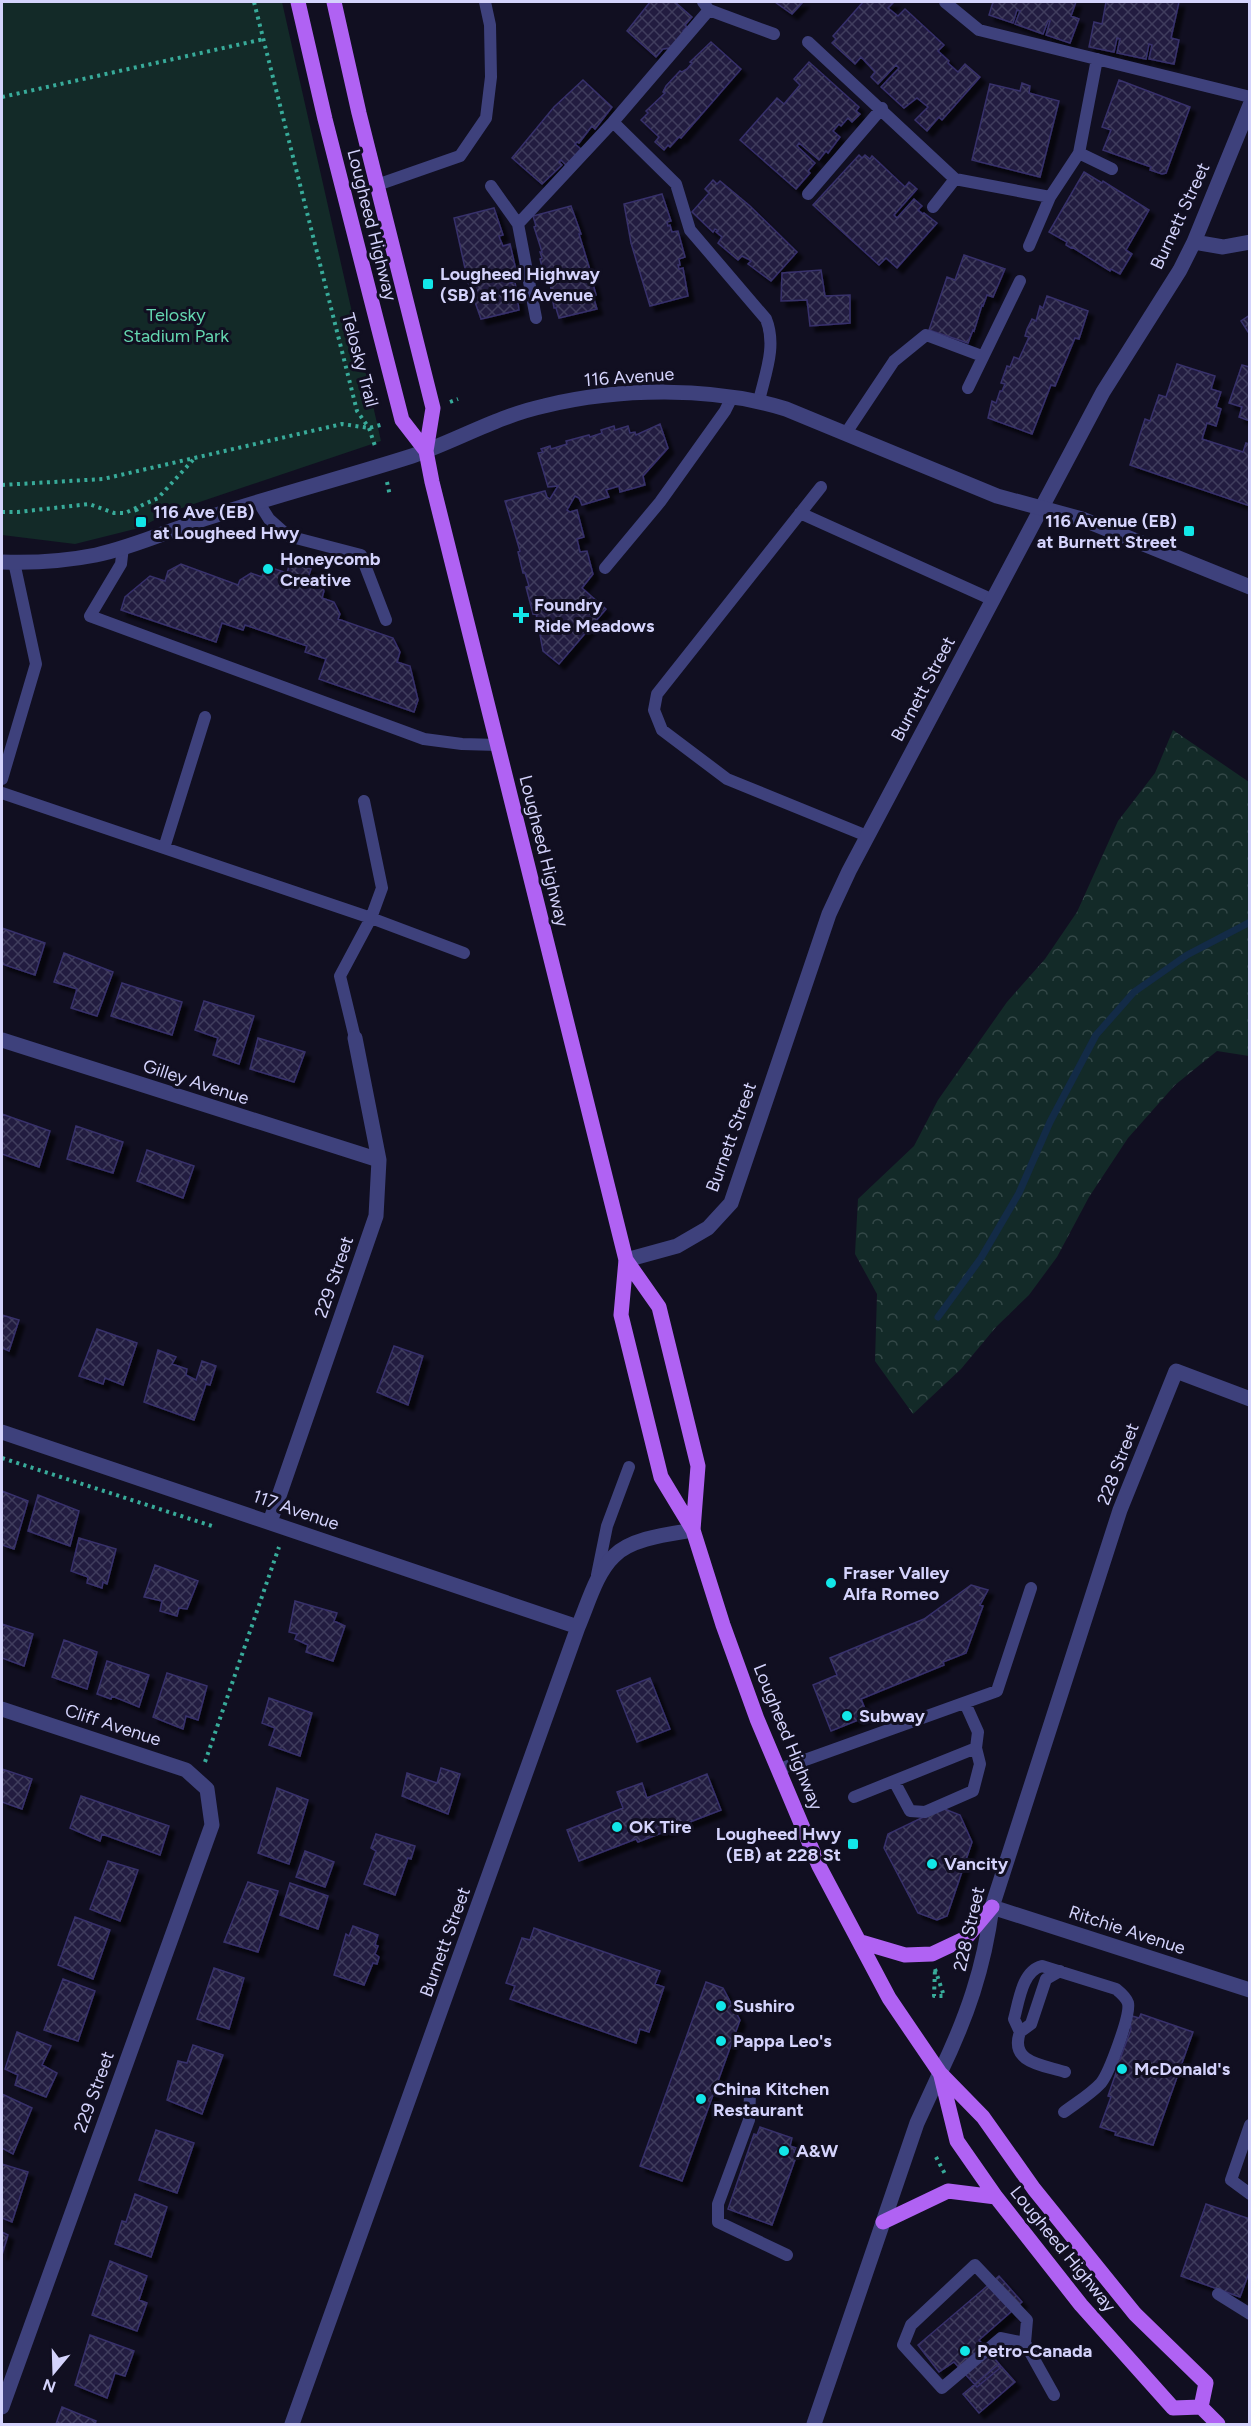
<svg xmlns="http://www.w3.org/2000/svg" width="1251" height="2426" font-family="Figtree,sans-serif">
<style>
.forest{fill:url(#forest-crowns)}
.park{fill:#132a28}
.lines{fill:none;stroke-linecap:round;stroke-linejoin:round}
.stream{stroke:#132b47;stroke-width:7}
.building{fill:url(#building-cross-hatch);stroke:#37306b;stroke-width:1.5;filter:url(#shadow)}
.path{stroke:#38ab9a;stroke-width:4;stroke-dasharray:3 4.5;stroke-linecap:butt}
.service{stroke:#3e417c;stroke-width:12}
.minor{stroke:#3e417c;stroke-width:15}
.tertiary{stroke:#3e417c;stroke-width:15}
.primary{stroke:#b062f3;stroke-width:15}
.poi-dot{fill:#12e6e8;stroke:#110f21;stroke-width:2}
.labels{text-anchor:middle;stroke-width:6;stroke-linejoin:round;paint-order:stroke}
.street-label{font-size:18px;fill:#d4d3fc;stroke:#110f21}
.poi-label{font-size:18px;font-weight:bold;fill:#d4d3fc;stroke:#110f21;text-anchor:start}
.park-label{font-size:18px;fill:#64d6b0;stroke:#110f21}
</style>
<defs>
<pattern id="forest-crowns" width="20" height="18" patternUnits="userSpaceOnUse" patternTransform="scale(1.5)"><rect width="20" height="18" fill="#132a28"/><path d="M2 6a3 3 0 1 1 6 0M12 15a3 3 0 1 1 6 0" fill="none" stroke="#344848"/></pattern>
<pattern id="building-cross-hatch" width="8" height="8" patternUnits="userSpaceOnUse" patternTransform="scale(1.5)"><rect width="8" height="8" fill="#211d41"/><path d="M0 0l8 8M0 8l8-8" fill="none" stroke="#403d5d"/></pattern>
<filter id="shadow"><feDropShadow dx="5.5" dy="5.5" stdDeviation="1.5" flood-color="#0009"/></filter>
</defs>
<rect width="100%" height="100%" fill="#110f21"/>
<path class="forest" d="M1173,730l76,52v274l-32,-5 -42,34 -47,53 -39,59 -32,60 -28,38 -33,32 -35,42 -48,45 -38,-53 2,-67 -22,-40 3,-55 56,-53 24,-46 69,-98 38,-43 32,-47 41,-91 37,-48z"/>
<path class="park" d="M2,2h280l99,439 -211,71 -31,16 -64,16 -73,-9z"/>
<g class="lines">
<path class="stream" d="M938,1317l43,-59 38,-65 31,-71 46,-87 38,-43 53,-37 63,-33"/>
</g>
<path class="building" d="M650,2h25l17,15 -7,8 2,2 -4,4 1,2 -14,15 -7,1 -7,8 -29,-26z
M775,2h28l-11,12z
M863,2h31l-6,6 10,8 7,-7 39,36 -6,6 11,10 -1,2 10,9 7,-8 15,13 -38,43 -3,-3 -12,14 -12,-11 13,-13 -11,-9 -13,10 -23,-21 18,-19 -3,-3 -18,19 -7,-7 4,-5 -14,-15 -6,7 -23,-21 4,-4 -3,-3z
M993,2h83l-5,14 8,3 -9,24 -24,-8 4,-14h-2l-5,13 -28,-10 5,-13 -3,-1 -4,13 -24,-8z
M1106,2h73l-8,36 8,2 -5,24 -25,-5 3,-14 -3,-1 -3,15 -29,-6 3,-14 -3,-1 -3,14 -25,-5 5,-25 8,2z
M711,42l30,27 -60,69 -2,-1 -9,10 -2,-2 -4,5 -9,-8 4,-5 -18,-17 7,-7 -2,-2 19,-18 -2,-1 3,-6 14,-15 2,1 5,-3 5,-6 -2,-1z
M809,62l50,45 -3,4 4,3 -8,8 -4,-4 -7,8 -2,-2 -6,7 7,6 -12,16 -2,-2 -7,9 -20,-17 -2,3 18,17 -7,8 2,2 -14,16 -56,-49 37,-42 7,6 16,-19 -6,-6z
M583,80l29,27 -17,22 -3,-3 -13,17 -2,-1 -2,2 7,6 -15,16 -6,-6 -2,2 3,3 -20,19 -30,-26 42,-51z
M1119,80l71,27 -24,66 -4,1 -12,-4 1,-3 -48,-17 8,-20 -9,-3z
M1022,83l8,3 -1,7 30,8 -19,76 -68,-17 18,-76 30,7z
M859,155l3,3 3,-3 5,4 2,-3 33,31 4,-5 8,7 -23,26 3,3 17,-19 8,7 -4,4 5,4 1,-1 13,10 -40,45 -11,-10 -7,7 -66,-60z
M1084,172l18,11 1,-2 46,29 -23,40 6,4 -12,20 -9,-5 -1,2 -38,-24 -1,1 -5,-3 1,-3 -18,-10z
M713,180l4,4 3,-3 30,25 47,46 -26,29 -23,-17 3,-3 -3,-2 -6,-3 -4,4 -20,-17 4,-6 -6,-5 2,-1 -3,-2 -2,3 -21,-20 17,-19 -4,-4z
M662,194l9,27 -4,1 1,4 2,-1 2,7 6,-1 7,26 -6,2 1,6h-2l1,4 4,-1 5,28 -38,10 -19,-63 -7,-39z
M571,206l10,28h-2l11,36 -3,1 3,10 2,-1 4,15 -3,1 4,13 -38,9 -3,-10h-2l-4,-25 -5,-4 -5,-20 2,-1 -2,-6h2l-8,-25 2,-1 -3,-10z
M494,208l9,27 -4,1 1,3 3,7 7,-2 6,26 -7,2 1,7v4l5,-1 4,28 -38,9 -13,-37 -14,-64z
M964,255l41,14 -12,28 -6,-2 -4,11 -1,-1 -8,26 -1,-1 -5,13 -39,-13 18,-53 8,3z
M821,270l4,26 25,-1v28l-40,3 -3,-26 -26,1 1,-28z
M1047,296l41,15 -9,28 -4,-1 -20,48 -4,-1 -19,49 -44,-16 4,-17 4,2 4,-12h2l3,-7 -4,-1 6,-17 3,1 4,-10 5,2 10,-22 -4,-1 2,-7 5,-10 4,2 4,-15 3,2z
M1250,315v20l-9,-14z
M1177,364l38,12 -4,13 10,3 -5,15 5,2 -5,17 -9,-3 -5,16 41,13 3,-9 4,1v62l-120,-41 15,-46 5,2 9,-26 7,2z
M1242,365l8,2v54l-11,-4 3,-10 -13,-4z
M660,424l8,24 -25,28 2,9 -25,7 -1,-6 -13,4 3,7 -27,8 -3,-7 -4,-2 -8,14 3,2 7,-2 7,27 -7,2 3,13 7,-1 6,23 -11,14 24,21 -47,55 -16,-13 -7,-38 -3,1 -7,-27 3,-1 -4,-13h-2l-5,-21 2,-1 -15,-50 40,-10 2,6 3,2 8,-13 -10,1 -10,-34 5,-1 -2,-3 9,-3 1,3 16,-5 -1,-3 23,-6 1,2 12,-4 -1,-3 13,-4 1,4 13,-4 2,7 5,-1 1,3z
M290,562l21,7 -4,12 15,5 2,5 -2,7 12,4 6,12 -2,5 55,19 7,14 -3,10 13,4 8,34 -4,12 -95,-33 7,-20 -21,-7 2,-6 -62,-21 -2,5 -21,-7 -6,19 -95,-32 4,-13 25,-21 15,5 3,-10 13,-7 57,21 2,-5 11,-7 11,4 2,-6 8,-3 15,5z
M2,928l43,15 -10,32 -33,-11z
M64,953l49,19 -16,44 -26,-8 6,-19 -23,-7z
M122,983l60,19 -10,33 -61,-19z
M204,1001l50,15 -15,48 -26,-9 5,-17 -23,-8z
M258,1038l47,14 -11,30 -44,-13z
M2,1114l48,17 -11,36 -37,-13z
M76,1126l47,16 -10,31 -46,-14z
M147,1150l47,16 -11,32 -46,-17z
M2,1315l17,5 -10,31 -7,-3z
M97,1329l40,14 -14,42 -18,-7 -2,6 -24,-8z
M394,1346l29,10 -15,49 -31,-13z
M158,1350l18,7 -4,7 15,5 -1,6 10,5 6,-19 14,5 -6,19 -4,-1 -12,36 -50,-18z
M2,1491l26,10 -14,48 -12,-4z
M38,1495l41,16 -9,35 -42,-15z
M79,1538l37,11 -9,35 -4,-2 -1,6 -15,-5 1,-6 -17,-6z
M155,1565l43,16 -11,28 -8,-1 -2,8 -17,-5 2,-10 -18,-4z
M971,1585l17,5 -8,15 3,1 -17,47 -23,9 1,3 -83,34 7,17 -37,15 -18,-46 24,-10 -7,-17 94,-39z
M295,1601l42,12 -3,8 11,5 -12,35 -27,-9 2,-7 -13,-6 2,-5 -8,-2z
M2,1624l31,10 -9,32 -22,-8z
M64,1640l33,12 -10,37 -35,-12z
M107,1661l42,14 -10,32 -27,-11 -1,3 -14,-5z
M167,1673l40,13 -9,34 -12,-4 -3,13 -30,-12z
M650,1678l20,51 -33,13 -20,-51z
M269,1698l43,15 -12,43 -31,-11 6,-17 -13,-5z
M441,1768l19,6 -12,40 -46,-18 5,-23 30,10z
M2,1769l30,10 -10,30 -20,-7z
M707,1774l14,36 -83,32 -2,-3 -57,22 -12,-31 56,-22 -6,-16 25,-9 5,15z
M277,1788l31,12 -19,64 -31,-11z
M81,1796l88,30 -9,29 -58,-21 -2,7 -30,-13z
M942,1808l18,7 12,27 -25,74 -10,4 -19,-7 -34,-65 4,-14z
M376,1834l39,12 -4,13 -3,-1 -13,37 -31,-11 12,-33 -5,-3z
M305,1851l29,11 -9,25 -29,-10z
M108,1861l30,9 -18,51 -30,-12z
M248,1882l30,9 -20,61 -34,-10z
M290,1883l38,13 -10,33 -38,-14z
M75,1917l35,13 -17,49 -35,-14z
M353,1926l25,9 -3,10 3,1 -3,8 4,3 -2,7 -4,-1 -9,22 -30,-10 12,-41 3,2z
M534,1928l126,43 -5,13 9,3 -15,45 -9,-3 -4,14 -126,-44 5,-13 -9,-3 16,-45 8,2z
M214,1968l30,10 -15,51 -32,-10z
M63,1979l32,12 -17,50 -34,-11z
M706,1982l17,6 17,32 -58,161 -42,-15z
M1141,2014l52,18 -40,113 -38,-10 1,-3 -16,-5 11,-30 -3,-1 10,-29 -5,-1 3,-8 4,1 11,-30 -2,-14 10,3z
M17,2032l34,14 -9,19 15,8 -11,24 -31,-12 3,-10 -13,-6z
M193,2045l30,10 -21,59 -35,-14 11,-39 9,2z
M2,2094l30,14 -19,46 -11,-6z
M760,2127l32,11 -2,8 6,2 -2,4 3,2 -25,71 -44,-16 26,-75 3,1z
M156,2130l38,13 -17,50 -38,-13z
M2,2164l26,8 -16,50 -10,-4z
M135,2194l32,13 -16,50 -36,-13 7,-23 4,1z
M1206,2204l44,15v51l-10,27 -59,-21z
M2,2232l6,3 -6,20z
M110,2261l37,15 -8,24 8,3 -10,28 -45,-16z
M999,2276l23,26 -43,38 21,25v3l-23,19 -23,-25 -15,10 -21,-27z
M90,2335l44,16 -9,25 -10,-3 -8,25 -32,-13z
M999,2364l16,18 -36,31 -16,-19z
M62,2407l34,14 -1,3h-39z"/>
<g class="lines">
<path class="path" d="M254,2l103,409 12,17 7,21
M2,97l262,-58
M450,402l8,-3
M387,482l3,14
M2,485l101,-6 239,-55 27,4 15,-4
M136,509l5,13
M2,512h16l71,-8 25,9h11l33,-15 35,-38
M2,1458l210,68
M205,1762l74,-215
M935,1969l9,27h-10z
M936,2157l9,17"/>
<path class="service" d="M703,2l6,8 65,24
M945,2l34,28 271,67
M808,42l147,137 95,18
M613,122l63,62 14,46 76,89c11,27 -1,55 -7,82
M1079,153l33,16
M377,185l83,-29 26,-38 5,-41 -1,-52 -5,-23
M491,186l27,38
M808,194l74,-86
M933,207l22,-28
M1029,246l21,-49 29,-44 18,-94
M536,318l-18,-94 95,-102 96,-112
M968,388l52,-107
M846,433l48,-72 32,-26 56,21
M821,487l-164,207 -3,16 8,20 65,49 140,57
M259,503l10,16 19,17 73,19 25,65
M800,513l193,87
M123,547l-2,17 -31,52 334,123 38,5 36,1
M605,568l55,-66 65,-91 7,-14
M2,779l34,-115 -22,-102
M2,793l369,125 -31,58 15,62
M364,801l18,87 -11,30 93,35
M164,848l41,-131
M597,1575l10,-49 22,-59
M780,1769l217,-78 34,-103
M894,1781l16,30 15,1 48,-21 7,-27 -4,-16
M854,1797l122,-49 2,-16 -13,-29
M1020,2032l11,-8 15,-45 14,-8
M750,2094l-1,26 -31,84v18l69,33
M1064,2112c12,-9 27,-18 37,-29 8,-10 30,-68 27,-80 -2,-6 -7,-10 -12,-14l-74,-23c-20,5 -23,35 -28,53l6,13c-11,31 23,33 45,40
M1250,2125l-19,55 19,14
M1218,2294l32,20
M1025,2343l-24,-5 -59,50 -39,-43 8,-20 64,-60 52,55 -2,23 29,52"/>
<path class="minor" d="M1194,242l29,5 27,-5
M2,1040l377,120
M626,1260l51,-14 31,-18 23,-25 98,-289 20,-43 254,-479 77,-122 14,-28 56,-137
M2,1432l576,195
M270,1522l106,-306 3,-56 -24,-122
M2,1709l184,61 21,19 5,36 -210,582
M992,1907l258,83
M940,2073c27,-56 44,-105 52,-166l128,-397 56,-139 74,28
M292,2424l286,-797c10,-23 18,-54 36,-71 17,-18 56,-22 79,-26"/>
<path class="tertiary" d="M2,562c31,1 64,-1 94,-7 37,-8 72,-24 108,-36 69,-23 139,-41 208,-63 44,-15 86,-40 132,-50 74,-18 168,-20 242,3l211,87 85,23 168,68
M814,2424l103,-301 23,-50"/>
<path class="primary" d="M298,2l27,117 77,301 24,31
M334,2l25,111 74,295 -7,43 6,31 194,778 -5,55 40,162 32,53 30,95 34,94 62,147 70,132 51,75 43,44 51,72 101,125 71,69 -5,24
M626,1260l33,47 39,159 -5,64
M861,1942l44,13 27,-1 34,-16 26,-31
M941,2076l16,65 39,56 85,108 92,103 28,-1 17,17
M883,2222l65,-31 48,6"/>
</g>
<g class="poi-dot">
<rect x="422" y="278" width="12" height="12" rx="3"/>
<rect x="135" y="516" width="12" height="12" rx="3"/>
<rect x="1183" y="525" width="12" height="12" rx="3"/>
<circle cx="268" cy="569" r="6"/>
<path d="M518 606h6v6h6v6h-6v6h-6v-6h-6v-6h6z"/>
<circle cx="831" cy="1583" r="6"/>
<circle cx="847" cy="1716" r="6"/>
<circle cx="617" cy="1827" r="6"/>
<rect x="847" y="1838" width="12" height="12" rx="3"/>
<circle cx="932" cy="1864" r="6"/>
<circle cx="721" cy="2006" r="6"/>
<circle cx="721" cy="2041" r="6"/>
<circle cx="1122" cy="2069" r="6"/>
<circle cx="701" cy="2099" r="6"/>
<circle cx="784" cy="2151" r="6"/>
<circle cx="965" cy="2351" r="6"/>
</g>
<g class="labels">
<g class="street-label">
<text transform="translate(1180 216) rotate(-65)" y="6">Burnett Street</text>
<text transform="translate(372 225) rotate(76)" y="6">Lougheed Highway</text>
<text transform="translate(360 360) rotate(75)" y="6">Telosky Trail</text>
<text transform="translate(629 377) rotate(-4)" y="6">116 Avenue</text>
<text transform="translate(923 689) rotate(-62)" y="6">Burnett Street</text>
<text transform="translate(544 851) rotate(76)" y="6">Lougheed Highway</text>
<text transform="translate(196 1082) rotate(18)" y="6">Gilley Avenue</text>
<text transform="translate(731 1137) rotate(-70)" y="6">Burnett Street</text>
<text transform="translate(334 1277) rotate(-71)" y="6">229 Street</text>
<text transform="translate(1118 1464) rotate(-69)" y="6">228 Street</text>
<text transform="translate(296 1510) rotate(19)" y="6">117 Avenue</text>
<text transform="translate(113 1725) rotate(18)" y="6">Cliff Avenue</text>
<text transform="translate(788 1737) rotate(68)" y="6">Lougheed Highway</text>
<text transform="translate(969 1929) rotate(-77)" y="6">228 Street</text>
<text transform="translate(1127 1930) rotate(18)" y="6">Ritchie Avenue</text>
<text transform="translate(445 1942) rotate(-70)" y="6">Burnett Street</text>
<text transform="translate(94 2092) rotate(-70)" y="6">229 Street</text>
<text transform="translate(1063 2249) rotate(51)" y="6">Lougheed Highway</text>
</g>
<g class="poi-label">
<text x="440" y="280">Lougheed Highway<tspan x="440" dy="21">(SB) at 116 Avenue</tspan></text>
<text x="153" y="518">116 Ave (EB)<tspan x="153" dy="21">at Lougheed Hwy</tspan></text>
<text x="1177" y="527" text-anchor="end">116 Avenue (EB)<tspan x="1177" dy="21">at Burnett Street</tspan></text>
<text x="280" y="565">Honeycomb<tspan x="280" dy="21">Creative</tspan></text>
<text x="534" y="611">Foundry<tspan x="534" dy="21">Ride Meadows</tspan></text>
<text x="843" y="1579">Fraser Valley<tspan x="843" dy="21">Alfa Romeo</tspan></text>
<text x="859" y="1722">Subway</text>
<text x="629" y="1833">OK Tire</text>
<text x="841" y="1840" text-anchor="end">Lougheed Hwy<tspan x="841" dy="21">(EB) at 228 St</tspan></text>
<text x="944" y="1870">Vancity</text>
<text x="733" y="2012">Sushiro</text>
<text x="733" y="2047">Pappa Leo's</text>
<text x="1134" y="2075">McDonald's</text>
<text x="713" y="2095">China Kitchen<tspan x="713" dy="21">Restaurant</tspan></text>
<text x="796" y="2157">A&amp;W</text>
<text x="977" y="2357">Petro-Canada</text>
</g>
<g class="park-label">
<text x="176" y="321">Telosky<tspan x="176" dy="21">Stadium Park</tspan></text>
</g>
</g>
<rect width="1251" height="2426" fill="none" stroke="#d4d3fc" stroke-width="6"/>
<g transform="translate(54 2372) rotate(199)" stroke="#110f21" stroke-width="4.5" paint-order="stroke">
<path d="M0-4.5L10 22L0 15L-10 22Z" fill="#d4d3fc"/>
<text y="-9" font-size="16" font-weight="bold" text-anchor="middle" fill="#d4d3fc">N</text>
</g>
</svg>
